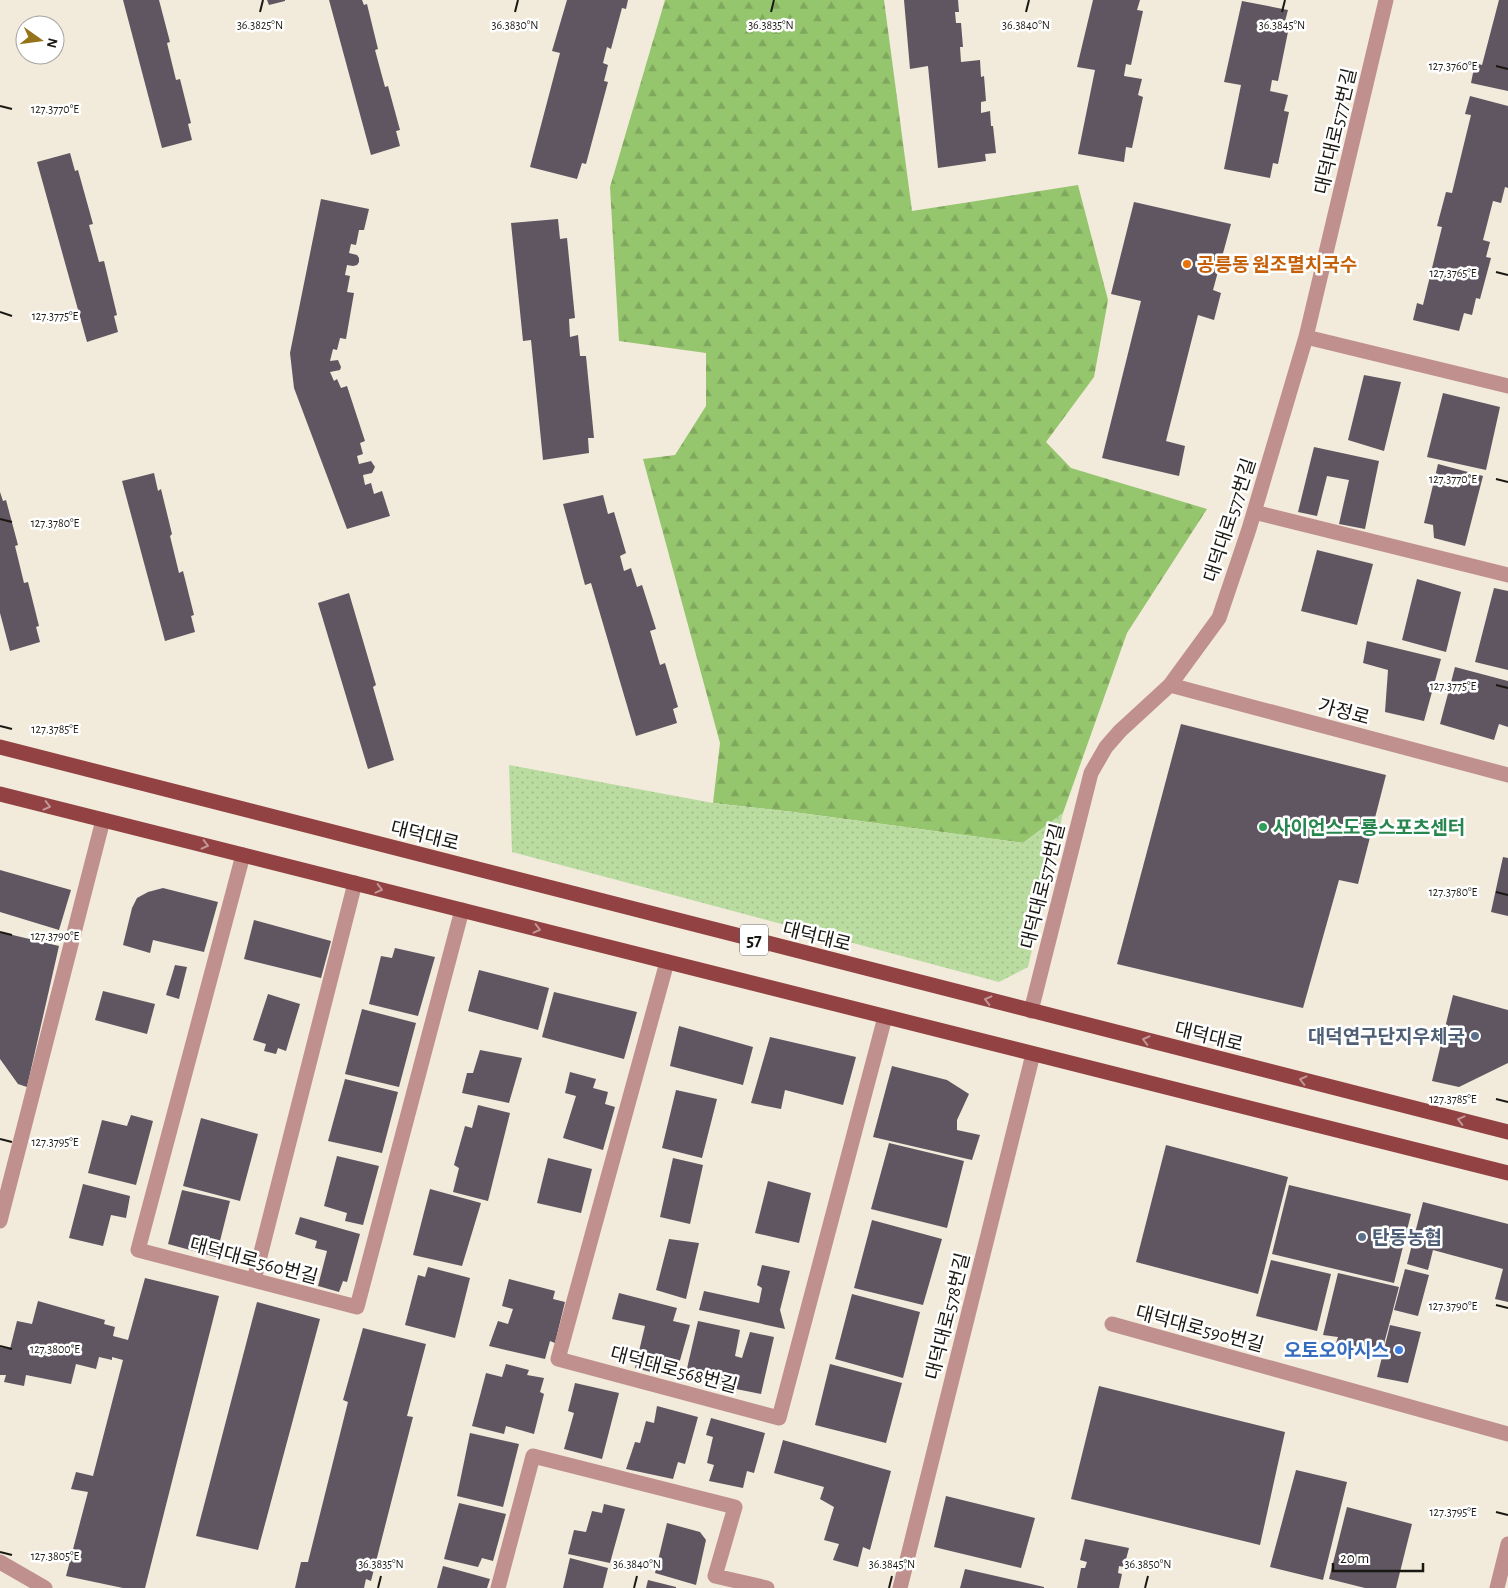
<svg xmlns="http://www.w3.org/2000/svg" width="1508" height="1588" font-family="'Alegreya Sans','Noto Sans KR',sans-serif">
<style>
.forest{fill:url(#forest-firs)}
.park{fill:url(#park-dots)}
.building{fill:#5f5661}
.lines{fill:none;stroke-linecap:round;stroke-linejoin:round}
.minor{stroke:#c0908e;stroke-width:15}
.major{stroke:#924242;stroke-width:15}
.oneway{stroke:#c39797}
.ticks{fill:none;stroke:#1a1812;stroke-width:2}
.food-dot{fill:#e8710a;stroke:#fff;stroke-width:2}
.leisure-dot{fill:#2e9e5b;stroke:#fff;stroke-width:2}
.service-dot{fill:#5c6f8a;stroke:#fff;stroke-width:2}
.shop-dot{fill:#3f7fe0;stroke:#fff;stroke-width:2}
.labels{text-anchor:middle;stroke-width:5;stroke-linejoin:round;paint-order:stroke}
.shield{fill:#fff;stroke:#5f5d59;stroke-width:1}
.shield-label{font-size:18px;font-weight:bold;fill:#1a1812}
.street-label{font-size:19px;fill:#1a1812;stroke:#fff}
.food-label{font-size:19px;font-weight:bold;fill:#c56008;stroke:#fff;text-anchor:start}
.leisure-label{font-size:19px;font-weight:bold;fill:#27864d;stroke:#fff;text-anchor:start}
.service-label{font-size:19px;font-weight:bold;fill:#4e5e75;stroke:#fff;text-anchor:end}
.shop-label{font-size:19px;font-weight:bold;fill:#366cbe;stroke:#fff;text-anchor:end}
.ticks-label{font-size:12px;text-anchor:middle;fill:#1a1812;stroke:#fff;stroke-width:5;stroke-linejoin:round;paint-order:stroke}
</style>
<defs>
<pattern id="forest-firs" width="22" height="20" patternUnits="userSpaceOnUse" patternTransform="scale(1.25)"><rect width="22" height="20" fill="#95c56d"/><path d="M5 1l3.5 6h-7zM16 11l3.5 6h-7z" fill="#80a85d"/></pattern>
<pattern id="park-dots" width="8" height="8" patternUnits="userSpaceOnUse" patternTransform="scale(1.25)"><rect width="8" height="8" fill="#badca0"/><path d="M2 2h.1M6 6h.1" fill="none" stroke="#9fbc89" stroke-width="1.8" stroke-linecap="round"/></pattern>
</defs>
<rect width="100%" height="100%" fill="#f2eadb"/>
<path class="forest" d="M665,0h219l28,211 166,-26 30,115 -14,77 -48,65 25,26 136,41 -80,124 -64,180 -40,30 -230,-31 -80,-9 7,-60 -77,-284 32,-4 31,-49v-53l-87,-12 -9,-154z"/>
<path class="park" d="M509,765l204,38 80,9 230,31 40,-30 -35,154 -29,15 -487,-130z"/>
<path class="building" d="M123,0h36l11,42 -3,1 9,37 4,-1 11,44 -3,1 4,16 -30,8z
M267,0h18v1l-16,4z
M329,0h33l2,5 3,-1 11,45 -3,1 10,37 3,-1 12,44 -4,1 4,15 -29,9z
M567,0h61l-2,9 -4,-1 -11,41 -4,-2 -4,16 5,2 -4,16 4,1 -22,82 -4,-1 -5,16 -47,-12 30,-114 -8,-2z
M904,0h54l1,12h-4l1,11h5l2,24h-3l1,15 19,-2 1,17 3,-1 2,25 -5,1v11l9,-2 1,15h2l3,27 -11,1 1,7 -48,7 -10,-102 -18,3z
M1093,0h47l-3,10 6,1 -12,54 -5,-1 -2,12 18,3 -4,16 5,2 -11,51 -6,-1 -2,15 -46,-8 17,-84 -18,-3z
M1499,0h9v91l-37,-8 4,-20 7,2z
M1242,1l46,9 -4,15 5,2 -11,54 -6,-1 -2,11 18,4 -4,16 5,1 -11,52 -5,-1 -3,15 -46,-9 17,-84 -17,-3z
M1470,96l38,10v82l-3,-1 -4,16 -8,-2 -10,39 7,2 -4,15 5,1 -11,41 -4,-1 -4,17 -8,-2 -5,18 -46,-11 4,-17 6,2 19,-78 -5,-1 9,-34 6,1 19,-78 -6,-1z
M70,153l5,18 3,-1 15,54 -4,1 10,37 5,-1 13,54 -3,1 4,16 -31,10 -50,-180z
M321,199l48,10 -5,21h-5l-3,15 -5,-1 -2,9 8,2 2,3v4l-2,3 -4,1 -6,-1 -2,10 5,1 -3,16 7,1 -8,46 -6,-1 -3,12 -4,-1 -3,12 8,-1 3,7 -1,3 -10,2 4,9 3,-2 4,9 6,-2 18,55 -5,2 3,11 -6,2 2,8 12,-3 4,6 -3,6 -9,2 2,10 6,-2 3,11 8,-3 8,25 -43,13 -53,-141 -4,-35z
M1134,202l97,22 -18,66 8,3 -7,27 -16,-5 -32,126 19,5 -6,30 -77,-18 39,-157 -30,-7z
M558,219l2,20 7,-1 8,80 -6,1 1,18 8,-2 2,21h6l8,82h-6l1,15 -46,7 -12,-120 -8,1 -12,-118z
M1364,375l37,7 -17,69 -36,-11z
M1443,393l57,14 -14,63 -59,-13z
M1314,447l65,14 -14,68 -26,-5 10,-44 -22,-4 -10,40 -19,-4z
M1438,464l45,12 -18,70 -31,-8 -1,-13 -9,-2z
M154,473l4,18 3,-2 11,45 -2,2 9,37 4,-2 11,44 -3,1 4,16 -30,9 -43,-160z
M0,492l3,9 3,-1 12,45 -3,1 9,37 4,-1 11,44 -3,1 4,15 -30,9 -10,-38z
M603,495l5,19 6,-2 12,41 -6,3 4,15 7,-3 6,19 5,-2 14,44 -6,2 10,34 5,-2 13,44 -5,2 4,14 -41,13 -45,-153 -6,2 -22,-81z
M1317,550l56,14 -16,61 -56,-14z
M1417,579l44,13 -15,60 -44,-12z
M1494,588l14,3v79l-33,-8z
M349,593l27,92 -3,2 21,73 -26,9 -50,-166z
M1367,641l74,18 -17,62 -39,-9 3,-42 -25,-7z
M1455,667l53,14v46l-9,-3 -5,16 -54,-16z
M1181,724l205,51 -28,109 -19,-4 -36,128 -186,-44z
M1503,857l5,1v58l-17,-4z
M0,870l71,20 -12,40 -59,-18z
M163,888l55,14 -14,50 -51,-12 -3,13 -27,-8 9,-37 5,-10 11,-6z
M254,920l77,21 -10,37 -77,-19z
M0,932l59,14 -32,141 -9,-3 -18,-25z
M395,948l40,9 -17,59 -49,-12 12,-48 11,2z
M175,965l12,2 -8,32 -13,-4z
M479,970l70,18 -11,42 -70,-19z
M103,991l52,13 -8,30 -52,-14z
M554,992l83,20 -13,47 -82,-22z
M268,994l32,10 -14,47 -8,-3 -2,6 -12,-3 2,-7 -13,-4z
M1453,995l55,15v53l-49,24 -27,-6z
M362,1009l54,14 -17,64 -54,-13z
M679,1026l74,21 -10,38 -73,-19z
M770,1037l86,20 -13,48 -58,-15 -4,19 -30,-6z
M480,1050l42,8 -13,45 -47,-10 5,-20h6z
M892,1066l55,14 22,14 -12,26v10l23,5 -8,25 -99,-23z
M570,1072l26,7 -3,9 15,4 -3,12 10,3 -12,43 -40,-12 13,-42 -11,-3z
M345,1079l53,13 -16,61 -54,-12z
M676,1090l41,9 -15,59 -40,-10z
M478,1105l32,8 -22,88 -35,-9 6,-24 -5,-3 11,-39 7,2z
M131,1115l22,6 -17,64 -48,-12 14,-53 25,6z
M201,1118l57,16 -18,67 -57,-15z
M889,1143l75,18 -17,67 -76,-19z
M1166,1145l122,32 -30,117 -122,-32z
M337,1156l42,10 -16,59 -18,-4 2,-8 -23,-7z
M548,1158l44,11 -11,44 -44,-10z
M673,1158l30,7 -13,59 -30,-7z
M768,1181l43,12 -12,50 -44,-10z
M83,1184l47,12 -4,22 -15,-3 -8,31 -34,-8z
M1289,1185l122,29 -17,69 -122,-29z
M430,1189l51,14 -19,63 -49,-11z
M182,1190l48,11 -14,56 -48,-13z
M1423,1202l85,22v78l-13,-3 8,-30 -70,-19 -5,20 -21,-6z
M300,1217l60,17 -13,48 -4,-1 -4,11 -21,-6 9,-35 -12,-3 2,-7 -22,-7z
M872,1220l70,19 -19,66 -69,-17z
M669,1239l30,4 -13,56 -30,-9z
M1271,1260l60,14 -14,57 -61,-15z
M762,1265l28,6 -10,39 5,19 -86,-19 5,-19 55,12 3,-15 -5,-3z
M428,1267l42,11 -15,60 -50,-13 13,-50 7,2z
M1405,1269l24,6 -11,41 -24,-6z
M1338,1273l61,14 -18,68 -45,-12 2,-6 -15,-2z
M145,1278l74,18 -74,292h-22l-57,-12 22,-84 -17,-3 5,-17 17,4 30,-116 -11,-3v3l-13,-3 -3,12 -20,-5 -5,20 -45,-9 -2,11 -20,-4 2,-7h-6v-28l10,2 7,-28 15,3 6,-23 67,19 -1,4 11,3 -2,9 15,4z
M509,1279l46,12 -2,8 12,3 -10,41 -5,-2 -5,18 -56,-13 9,-25 10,3 5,-15 -11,-3z
M619,1293l58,15 -4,13 17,4 -15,53 -40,-10 10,-42 -33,-7z
M852,1294l68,18 -17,66 -68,-19z
M257,1302l63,17 -62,231 -62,-14z
M698,1321l42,9 -5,26 7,2 8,-26 24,5 -13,57 -25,-5 3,-12 -9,-1 -3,10 -42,-9z
M1390,1325l31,7 -13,51 -31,-6z
M363,1328l63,16 -19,72 6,1 -42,164 -5,-2 -2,9h-69l6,-26h7l40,-160 -5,-2z
M506,1364l23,6 -2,5 17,3 -4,14 4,2 -10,40 -28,-8 -2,8 -32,-8 14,-53 16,4z
M830,1364l72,19 -16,60 -71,-18z
M575,1383l44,10 -17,66 -38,-10 10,-36 -6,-2z
M1099,1386l186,46 -25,113 -189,-46z
M657,1406l41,11 -13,47 -7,-2 -5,17 -47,-10 9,-27 5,1 6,-22 8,2z
M711,1418l54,15 -11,40 -7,-2 -4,17 -34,-7 5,-16 -7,-2 6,-26 -7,-2z
M470,1433l49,11 -16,63 -46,-11z
M783,1440l108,31 -21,79 -7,-3 -5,20 -25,-7 6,-16 -15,-4 10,-33 -14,-8 4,-12 -50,-14z
M1296,1470l51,12 -24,98 -53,-13z
M946,1496l89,22 -14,50 -87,-21z
M459,1503l47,11 -13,47 -11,-3 -4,9 -34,-8z
M604,1504l21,5 -15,54 -42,-9 6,-24 12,2 6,-21 10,2z
M1347,1507l65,17 -16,64h-31l-36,-9z
M667,1523l33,9 6,8 -10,45 -41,-12z
M1085,1539l44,9 -5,19 -5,-1 -1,7 4,1 -3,14h-42l4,-20h4l2,-6 -7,-2z
M570,1558l38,10 -5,20h-40z
M443,1566l47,13 -3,9h-50z
M965,1569l79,18v1h-84z
M648,1580l28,7v1h-30z"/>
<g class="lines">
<path class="minor" d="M1306,337l202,49
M1254,512l254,63
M1170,685l338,90
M243,855l-105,395 219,57 105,-397
M667,962l-109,397 221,59 106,-401
M1031,1011l60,-238 15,-26 14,-16 50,-46 49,-67 30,-89 57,-192 80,-337
M0,1221l103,-401
M254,1280l101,-397
M1112,1324l396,110
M0,1562l45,26
M498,1588l35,-132 202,51 -20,69 52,12
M900,1588l133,-534
M1497,1588l11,-44"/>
<path class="major" d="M0,747l1508,385
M0,794l1508,379"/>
</g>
<defs><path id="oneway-chevron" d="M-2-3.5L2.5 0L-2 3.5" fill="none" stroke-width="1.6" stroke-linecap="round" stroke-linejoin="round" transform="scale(1.25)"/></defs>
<g class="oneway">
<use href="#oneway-chevron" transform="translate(47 806) rotate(14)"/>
<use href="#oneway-chevron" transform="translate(205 845) rotate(14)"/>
<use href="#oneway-chevron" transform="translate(379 889) rotate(14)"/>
<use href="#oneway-chevron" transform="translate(537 929) rotate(14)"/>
<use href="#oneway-chevron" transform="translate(988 1000) rotate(-166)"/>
<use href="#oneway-chevron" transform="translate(1146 1040) rotate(-166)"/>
<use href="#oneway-chevron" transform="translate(1303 1080) rotate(-166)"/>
<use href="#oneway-chevron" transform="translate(1461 1120) rotate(-166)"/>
</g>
<path class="ticks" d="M260,12l3,-12M515,12l3,-12M771,12l3,-12M1026,12l3,-12M1282,12l3,-12M1496,66l12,3M0,106l12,3M1496,272l12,3M0,312l12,4M1496,479l12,3M0,519l12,3M1496,685l12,3M0,726l12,3M1496,892l12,3M0,932l12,3M1496,1099l12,3M0,1139l12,3M1496,1305l12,3M0,1346l12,3M1496,1512l12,3M0,1552l12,3M378,1588l3,-12M634,1588l3,-12M889,1588l3,-12M1145,1588l3,-12"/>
<circle class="food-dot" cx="1187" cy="264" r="5"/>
<circle class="leisure-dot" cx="1263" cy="827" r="5"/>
<g class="service-dot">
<circle cx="1475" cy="1036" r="5"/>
<circle cx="1362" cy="1237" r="5"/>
</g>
<circle class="shop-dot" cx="1399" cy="1350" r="5"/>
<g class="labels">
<rect class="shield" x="740" y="924.5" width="28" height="31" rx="4"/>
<g class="shield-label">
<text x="754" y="946">57</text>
</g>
<g class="street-label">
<text transform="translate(1335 131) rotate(-77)" y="7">대덕대로577번길</text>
<text transform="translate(1229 520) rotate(-72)" y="7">대덕대로577번길</text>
<text transform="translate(1344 711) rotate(15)" y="7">가정로</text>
<text transform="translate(425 835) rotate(14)" y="7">대덕대로</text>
<text transform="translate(1042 886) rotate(-76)" y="7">대덕대로577번길</text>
<text transform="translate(817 936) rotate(14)" y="7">대덕대로</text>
<text transform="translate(1209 1036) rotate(14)" y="7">대덕대로</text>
<text transform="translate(254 1260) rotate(15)" y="7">대덕대로560번길</text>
<text transform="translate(947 1316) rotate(-76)" y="7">대덕대로578번길</text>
<text transform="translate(1200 1328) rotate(15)" y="7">대덕대로590번길</text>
<text transform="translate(674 1369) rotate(15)" y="7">대덕대로568번길</text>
</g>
<g class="food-label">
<text x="1197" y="271">공릉동 원조멸치국수</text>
</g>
<g class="leisure-label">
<text x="1273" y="834">사이언스도룡스포츠센터</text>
</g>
<g class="service-label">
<text x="1465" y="1043">대덕연구단지우체국</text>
<text x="1372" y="1244" text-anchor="start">탄동농협</text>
</g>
<g class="shop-label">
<text x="1389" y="1357">오토오아시스</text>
</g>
</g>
<g class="ticks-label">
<text x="260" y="29">36.3825°N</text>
<text x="515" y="29">36.3830°N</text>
<text x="771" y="29">36.3835°N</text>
<text x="1026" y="29">36.3840°N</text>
<text x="1282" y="29">36.3845°N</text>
<text x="1453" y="70">127.3760°E</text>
<text x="55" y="113">127.3770°E</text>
<text x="1453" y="277">127.3765°E</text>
<text x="55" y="320">127.3775°E</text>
<text x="1453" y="483">127.3770°E</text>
<text x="55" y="527">127.3780°E</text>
<text x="1453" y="690">127.3775°E</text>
<text x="55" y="733">127.3785°E</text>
<text x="1453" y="896">127.3780°E</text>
<text x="55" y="940">127.3790°E</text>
<text x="1453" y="1103">127.3785°E</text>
<text x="55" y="1146">127.3795°E</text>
<text x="1453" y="1310">127.3790°E</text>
<text x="55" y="1353">127.3800°E</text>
<text x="1453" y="1516">127.3795°E</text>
<text x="55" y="1560">127.3805°E</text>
<text x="381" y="1568">36.3835°N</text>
<text x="637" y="1568">36.3840°N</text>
<text x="892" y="1568">36.3845°N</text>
<text x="1148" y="1568">36.3850°N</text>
</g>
<g transform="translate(40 40) rotate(104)"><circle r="24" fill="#ffffff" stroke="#a3a3a0"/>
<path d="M0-4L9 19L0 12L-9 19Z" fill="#95731b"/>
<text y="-8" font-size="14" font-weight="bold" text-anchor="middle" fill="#1a1812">N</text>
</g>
<path d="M1333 1563v8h90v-8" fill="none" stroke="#1a1812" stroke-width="2.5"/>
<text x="1340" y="1563" font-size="15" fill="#1a1812" stroke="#ffffff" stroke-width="4" paint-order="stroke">20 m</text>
</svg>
